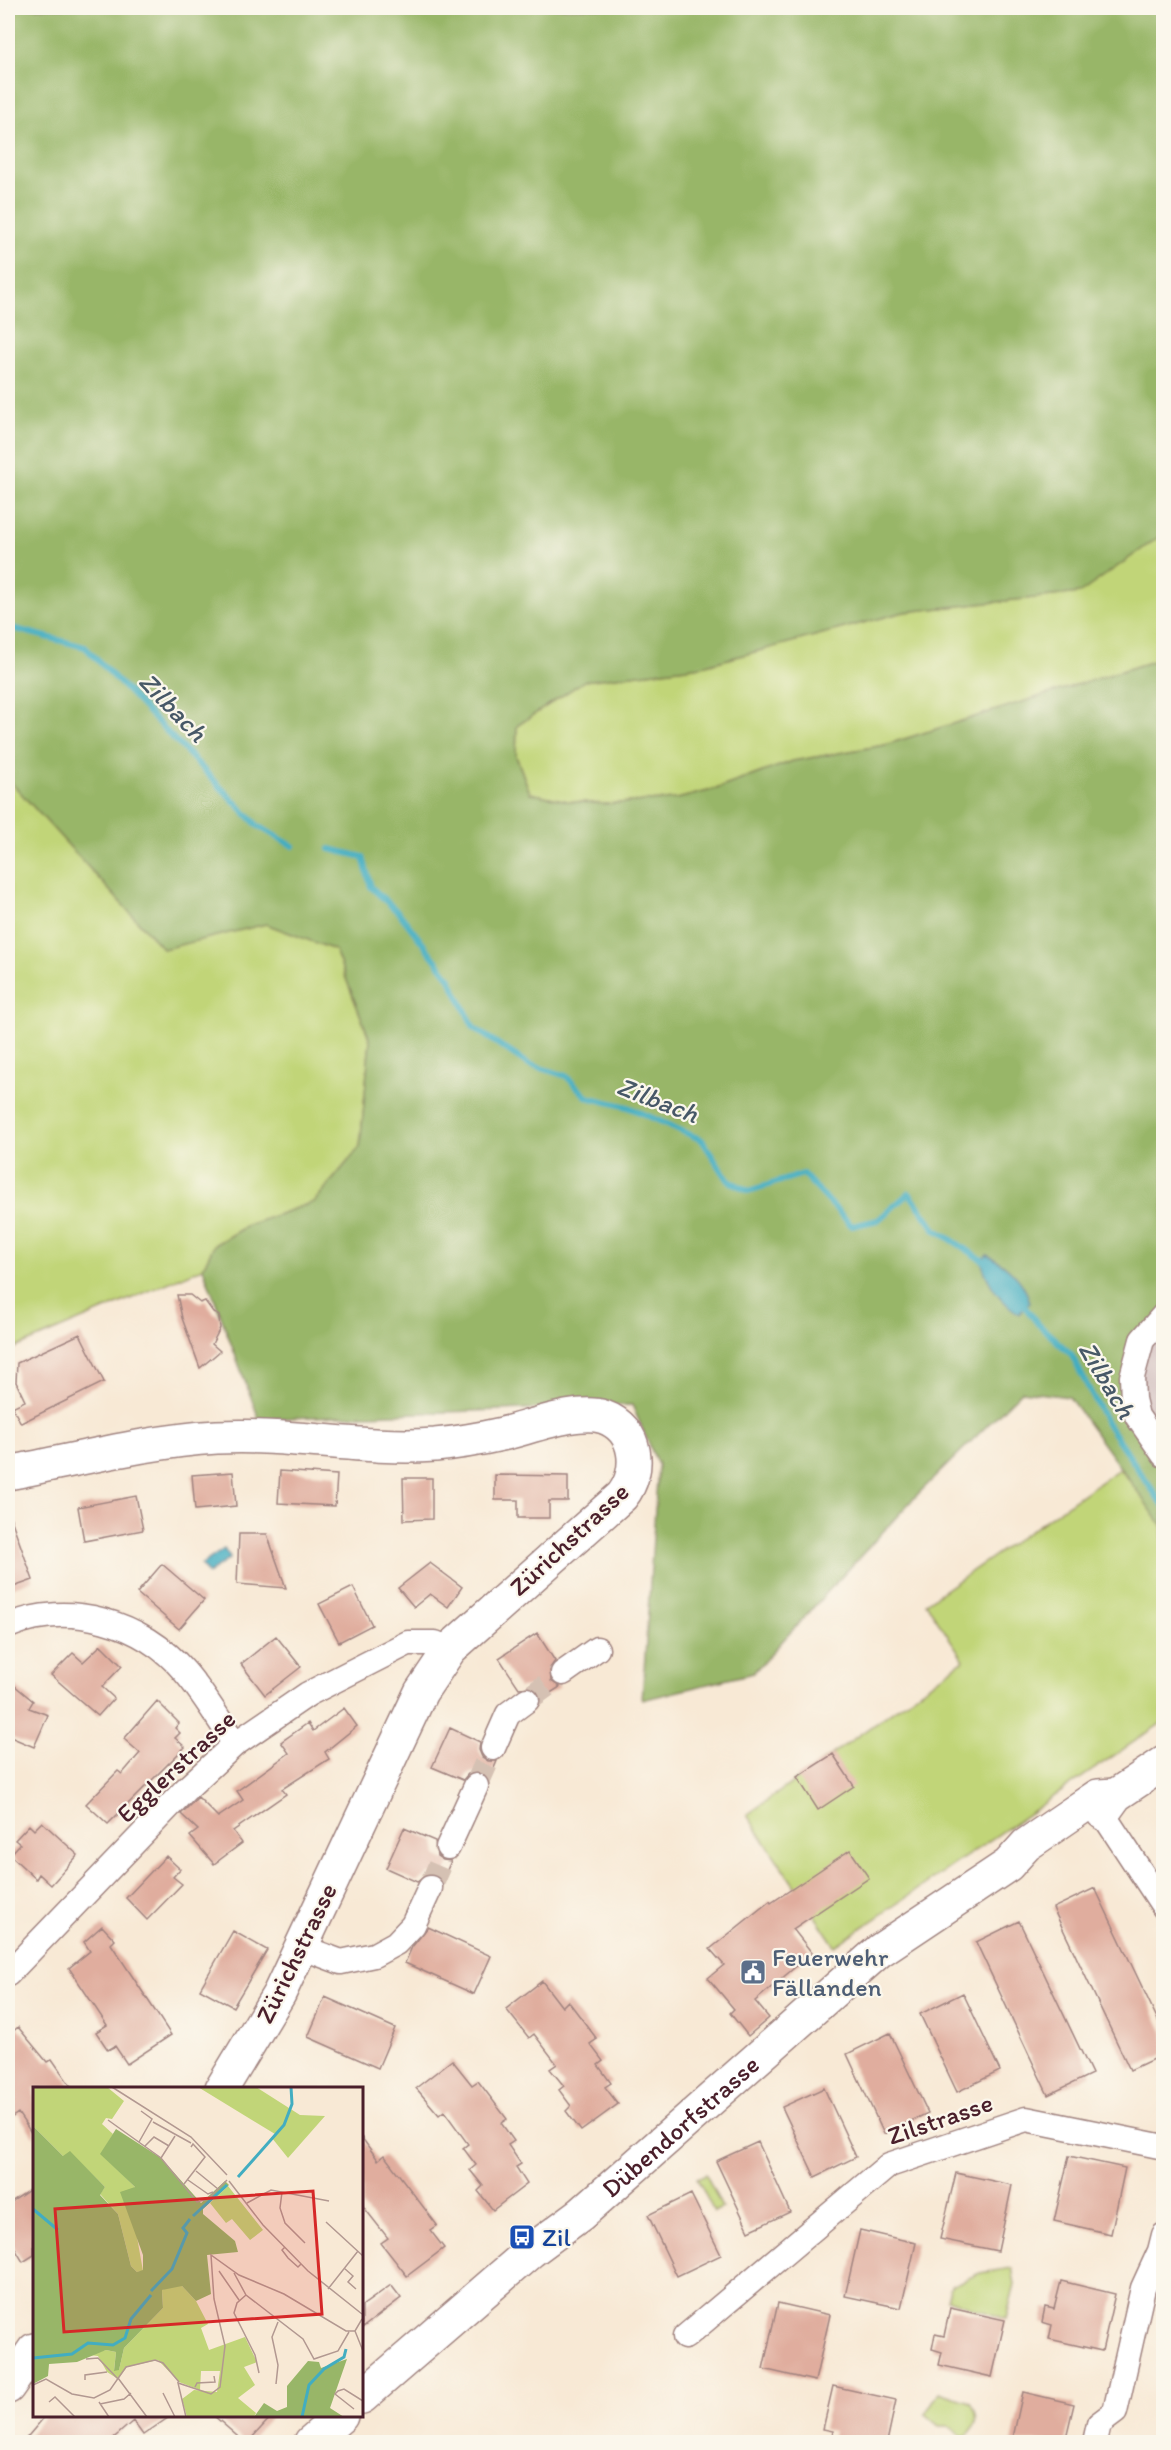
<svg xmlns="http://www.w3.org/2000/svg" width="1171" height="2450" font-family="Itim,sans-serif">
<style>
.industrial{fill:#d2bfc0}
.green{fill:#c1d578;stroke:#867a52;stroke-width:1.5}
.forest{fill:#98b668;stroke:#716a4a;stroke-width:1.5}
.water{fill:#42adc1;stroke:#466676;stroke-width:1.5}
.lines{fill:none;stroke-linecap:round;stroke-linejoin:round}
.stream{stroke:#42adc1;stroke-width:6}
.building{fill:#e0ad9e}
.street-tunnel{stroke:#d5c1b3;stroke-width:24;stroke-dasharray:24 12;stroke-linecap:butt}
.street-casing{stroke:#a18480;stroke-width:27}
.secondary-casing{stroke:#a18480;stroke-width:36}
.street{stroke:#fff;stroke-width:24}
.secondary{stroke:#fff;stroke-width:33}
.labels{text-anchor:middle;stroke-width:4.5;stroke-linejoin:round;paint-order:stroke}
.street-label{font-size:26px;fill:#4a1f2b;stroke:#fbf7ec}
.service-label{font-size:26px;fill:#4e5e75;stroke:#fbf7ec;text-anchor:start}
.transit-label{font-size:26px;fill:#164399;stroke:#fbf7ec;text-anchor:start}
.water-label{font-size:27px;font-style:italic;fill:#475867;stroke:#fbf7ec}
.inset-river{fill:none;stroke:#42adc1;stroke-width:3}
.inset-road{fill:none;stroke:#b29891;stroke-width:1.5}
.view{fill:#d62828;fill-opacity:0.15;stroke:#d62828;stroke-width:3}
.inset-edge{fill:none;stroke:#4a1f2b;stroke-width:3}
</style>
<rect width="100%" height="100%" fill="#fbf7ec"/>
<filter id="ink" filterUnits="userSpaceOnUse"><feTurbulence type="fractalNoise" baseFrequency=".0167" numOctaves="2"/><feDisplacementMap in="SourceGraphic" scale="12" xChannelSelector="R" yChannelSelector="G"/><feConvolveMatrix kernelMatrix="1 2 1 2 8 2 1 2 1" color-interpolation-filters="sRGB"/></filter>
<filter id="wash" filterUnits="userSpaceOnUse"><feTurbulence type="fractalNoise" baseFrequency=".008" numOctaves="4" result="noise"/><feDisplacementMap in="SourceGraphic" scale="24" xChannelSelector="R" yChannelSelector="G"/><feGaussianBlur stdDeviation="1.35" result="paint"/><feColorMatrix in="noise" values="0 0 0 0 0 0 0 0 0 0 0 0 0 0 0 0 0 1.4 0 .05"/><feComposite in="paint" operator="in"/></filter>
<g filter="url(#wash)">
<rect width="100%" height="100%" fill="#f8e9d5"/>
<path class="industrial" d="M1163,1315v140l-26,-39 5,-76z"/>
<path class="green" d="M1163,534v124l-278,87 -92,16 -77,28 -39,10 -72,5 -37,-3 -38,-8 -14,-37 1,-30 67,-45 118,-15 202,-54 175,-19z
M8,779l155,170 103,-25 69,26 35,90 -10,107 -46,55 -66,23 -34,20 -11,23 -195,83z
M1119,1469l44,50v203l-328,224 -88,-131 217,-155 -38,-57z
M706,2174l16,34 -8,4 -17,-34z
M1012,2268l3,16 -9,35 -59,-20 4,-13 29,-13z
M939,2392l32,10c8,14 8,23 -5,34h-5l-13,-10h-9l-14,-12z"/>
<path class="forest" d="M8,8h1155v526l-83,59 -176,19 -202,54 -118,15 -67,45 -1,30 14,37 38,8 37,3 72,-5 39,-10 77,-28 92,-16 278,-87 1,657 -32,62 31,79v71l-94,-130 -47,-6 -109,108 -160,174 -111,27 16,-235 -26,-60 -373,14 -56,-151 11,-23 34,-20 66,-23 46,-55 10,-107 -35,-90 -69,-26 -103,25 -155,-170z"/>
<path class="water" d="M987,1255c21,10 36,24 43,47l-11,12c-20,-14 -31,-30 -38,-53z
M224,1549l6,9 -22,16 -7,-9z"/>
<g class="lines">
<path class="stream" d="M972,10l3,-2
M8,627l77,20 173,179 35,20
M330,849l33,8 8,30 29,27 49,63 25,51 54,36 38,12 21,21 41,10 74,33 27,41 20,10 54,-17 49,52 26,-6 31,-27 26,36 52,34
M1021,1302l17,22 33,30 35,68 58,85"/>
</g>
<g id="blocks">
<path class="building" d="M177,1295h13l10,8 5,-2 8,11 6,4 1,12 -8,16 8,7 -20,17 -18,-50z
M80,1334l24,48 -83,41 -9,-16 13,-6 -9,-19 1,-19z
M280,1471l57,4 -2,31 -57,-3z
M233,1472l3,34 -41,4 -3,-35z
M495,1475l73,1v25h-19v17h-31v-18h-23z
M403,1478h29v41l-28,1z
M136,1496l7,34 -59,11 -6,-34z
M10,1516l23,64 -25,9v-72z
M239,1534h28l19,54 -49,-4z
M430,1563l32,24 -14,20 -18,-13 -16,13 -16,-19z
M162,1564l42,36 -25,29 -42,-36z
M353,1587l19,38 -33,17 -20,-38z
M537,1633l18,28 -5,7 1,13 9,6 -19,12 -8,-12 -14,1 -20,-30z
M276,1636l25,31 -36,28 -24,-31z
M101,1645l21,21 -20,21 12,11 -16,18 -47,-41 22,-22 10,9z
M8,1680l25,21 -4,7 19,7 -14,32 -26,-11z
M157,1701l22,22 -4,5 5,5 -5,5 10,9 -77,77 -22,-20 32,-33 4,3 18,-21 -16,-14z
M344,1708l13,18 -32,26 4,7 -47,30 4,5 -53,37 9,12 -28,21 -24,-28 8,-6 -17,-16 17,-17 20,20 25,-17 -6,-9 52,-38 -8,-11 27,-19 5,8z
M450,1728l30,14 -1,8 3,7 6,4h9l-8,19 -7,-7 -7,-1 -7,2 -5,6 -31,-13z
M833,1754l21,32 -36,24 -21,-33z
M42,1822l36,33 -27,30 -12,-11 -3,5 -26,-24 10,-11 -5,-4 14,-15 5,5z
M404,1828l31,13 2,15 6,4 8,1 -9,20 -6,-6 -7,-1 -12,8 -31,-14z
M850,1850l19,28 -76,51 19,24 -57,48 14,17 -21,18 -18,-23 4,-4 -26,-31 16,-13 -14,-16 60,-48 1,2z
M166,1856l14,13 -7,8 9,7 -35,36 -21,-22z
M1095,1888l69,145v21l-34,16 -77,-162z
M1019,1921l73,153 -44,21 -72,-153z
M102,1926l13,14 -4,4 60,91 -44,29 -12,-18 -7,4 -12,-18 11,-7 -38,-57 21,-17 -6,-9z
M428,1927l63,29 -17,38 -69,-31 7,-16z
M233,1931l34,19 -34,57 -33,-18z
M542,1981l20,26 6,-6 29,38 -7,5 13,17 -5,4 13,18 -6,4 13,17 -37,27 -15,-20 5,-5 -12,-16 5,-4 -14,-17 7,-5 -23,-30 -5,4 -23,-29z
M963,1993l37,78 -43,21 -37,-78z
M325,1997l70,31 -17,40 -70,-31z
M18,2027l29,35 5,-3 20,29h-38v49l-16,-24 -10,7v-84z
M890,2033l38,80 -44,21 -37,-80z
M452,2060l20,25 6,-4 29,38 -6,4 13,18 -6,4 13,19 -5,3 11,17 -34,26 -15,-19 5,-5 -13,-16 6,-5 -13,-17 5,-4 -24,-33 -5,4 -23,-27z
M824,2088l32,69 -41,20 -33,-70z
M362,2138l16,22 6,-5 53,70 -7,5 14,18 -37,28 -26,-33 7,-5 -26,-33z
M758,2142l32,70 -41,19 -33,-70z
M1069,2156l56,12 -14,66 -57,-13z
M956,2173l56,12 -14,66 -58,-12z
M34,2187v68l-11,7 -15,-25v-33z
M691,2194l30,61 -44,21 -29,-61z
M860,2230l56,13 -15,65 -56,-12z
M1061,2281l54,13 -13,57 -53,-12 3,-14 -10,-3 3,-15 9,2z
M391,2285l10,13 -39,30v-22z
M778,2303l52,12 -15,66 -52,-12z
M950,2308l55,12 -13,57 -53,-12 3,-13 -10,-3 3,-15 9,2z
M833,2386l63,14 -9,42h-56l2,-11 -10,-2z
M1023,2392l51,12 -9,38h-53z
M46,2415h126l-29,20 -10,-14 -24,21h-86z
M213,2415h60l-25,27h-4z"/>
</g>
</g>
<g filter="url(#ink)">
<use href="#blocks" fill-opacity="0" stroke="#a18480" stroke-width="1.5"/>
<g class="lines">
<path class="street-tunnel" d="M527,1700l36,-27
M476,1786l17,-38
M430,1888l18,-41"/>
<defs>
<path id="street" d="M1164,1315l-22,25 -10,37 1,22 4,17 27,39
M8,1626c60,-26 135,-4 177,46 19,22 34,48 50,72
M563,1673l34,-24
M493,1748l15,-34 19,-14
M1103,1814l61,93
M448,1847l28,-61
M301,1947l40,15 33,-7 22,-12 17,-18 17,-37
M8,1974l177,-184 50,-46 73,-50 100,-51h27l15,6
M685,2337l204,-172 137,-46 138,28
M1095,2442l4,-18 16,-12 28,-124 17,-37 4,-16"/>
<g id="secondary">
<path d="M8,1473c68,-13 141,-32 209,-36 73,-4 145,13 218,8 22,-2 45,-6 67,-11 27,-6 76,-26 102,-17 34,12 38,54 18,79l-172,153 -29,43 -142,302 -57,94"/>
<path d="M1103,1813l13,-18 48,-32"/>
<path d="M8,2387l26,-37"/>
<path id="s1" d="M362,2397l169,-146 50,-37 298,-263 129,-86 18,-20 44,-30 28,-19 18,-1"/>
<path d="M311,2442l30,-26"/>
</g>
</defs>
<use href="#street" class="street-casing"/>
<use href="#secondary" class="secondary-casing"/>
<use href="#street" class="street"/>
<use href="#secondary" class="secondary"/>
</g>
</g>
<defs>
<symbol id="civic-square" viewBox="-11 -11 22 22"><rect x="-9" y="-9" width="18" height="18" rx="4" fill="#5c6f8a" stroke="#fbf7ec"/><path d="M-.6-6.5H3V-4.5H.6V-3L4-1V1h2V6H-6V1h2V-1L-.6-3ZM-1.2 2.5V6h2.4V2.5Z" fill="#fff"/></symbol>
<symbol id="bus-square" viewBox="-11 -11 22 22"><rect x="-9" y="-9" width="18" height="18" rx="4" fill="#1a4fb4" stroke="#fbf7ec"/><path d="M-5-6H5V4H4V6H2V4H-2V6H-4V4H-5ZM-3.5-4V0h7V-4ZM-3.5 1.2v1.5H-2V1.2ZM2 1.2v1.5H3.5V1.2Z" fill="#fff"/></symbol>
</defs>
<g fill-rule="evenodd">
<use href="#civic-square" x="738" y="1957" width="30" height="30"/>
<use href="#bus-square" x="507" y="2222" width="30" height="30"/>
</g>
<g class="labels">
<g class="street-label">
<text transform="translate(569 1539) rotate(-43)" y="9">Zürichstrasse</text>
<text transform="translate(176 1766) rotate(-43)" y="9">Egglerstrasse</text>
<text transform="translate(296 1953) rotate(-64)" y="9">Zürichstrasse</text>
<text transform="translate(940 2119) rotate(-19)" y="9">Zilstrasse</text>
<text dy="9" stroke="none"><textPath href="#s1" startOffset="418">Dübendorfstrasse</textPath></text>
</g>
<g class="service-label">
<text x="772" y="1966">Feuerwehr<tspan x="772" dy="30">Fällanden</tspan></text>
</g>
<g class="transit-label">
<text x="542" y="2246">Zil</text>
</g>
<g class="water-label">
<text transform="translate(173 707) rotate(46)" y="9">Zilbach</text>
<text transform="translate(658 1100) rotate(21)" y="9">Zilbach</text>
<text transform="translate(1107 1380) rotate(59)" y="9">Zilbach</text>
</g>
</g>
<g transform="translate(33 2087)">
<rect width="330" height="330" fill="#f8e9d5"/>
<path d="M0,0h74l17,14 -12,18 -6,-1 -4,6 11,10 -12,20 34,33 -6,5 14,79 -6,1 -6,-6 -13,-52 -18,-20 5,-7 -35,-35 -6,5 -31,-31zM165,0h58l44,28 25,1 -37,42 -16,-20 3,-4zM195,99l35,44 -13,10 -18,-21 -6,4 -16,-20zM138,199h11l14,15 12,23 -7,4 8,22 36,-13 12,25 -13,5 11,18 -17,13 18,15 -2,4h-67l-5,-18 12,-9 23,2 3,-21h-19l-1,19 -21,-8 -21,-22 -31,7 -9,12 -11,-7 -9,-16 -9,-1 17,-5 10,2 -2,18h5l5,-22 39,-40 -1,-18z" fill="#c1d578"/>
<path d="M0,39l30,30 7,-5 35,36 -5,8 18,19 13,52 6,6 6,-2v-15l-23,-63 15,-5 -35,-33 16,-25 45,29 40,45 24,-22 4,4 -26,24v5l32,27 3,11 -31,3 4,39 -15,7 -14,-15 -20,4 1,18 -39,40 -5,22 -5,1 2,-19 -10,-2 -29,12 -28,2 -1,12 -15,8zM314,272l-17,49 14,9h-90l10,-14 13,8 10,-4v-21l21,-25 11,1 2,6z" fill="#98b668"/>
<path class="inset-river" d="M205,90l46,-52 8,-21 -1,-17M0,122l25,21M160,129l34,-31M118,204l21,-22 15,-36 -4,-5 7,-9M0,271l39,-4 16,-11 25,2 12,-7 6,-19 20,-24M269,330l7,-32 15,-16 20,-12 2,-8"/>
<path class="inset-road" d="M79,0l79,50 36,38M75,33l53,38 36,44 11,-3 19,-19M120,35l38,21M106,55l13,-23 -11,-8M112,59l9,-9 15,9M128,71l14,-22M163,84l22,18M155,93l20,14 5,-2M196,94l34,44 45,46 54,43M151,97l21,-27 -12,-13 -2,3M249,105l-2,16 5,15 20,20M214,116l24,-13 58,11M293,135l37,34M252,160l-3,3 6,8 10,9 3,-3M311,181l9,8 -5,6 8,7M186,184l20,29M201,186l12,22 57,44 11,20 24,-8 11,-19M295,202l30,-38M213,208l-9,8 -3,10 21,42 4,18M322,244l8,20M53,272l12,-1 20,21M85,291l29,39M52,293v-5l22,-3M243,297l2,-19 -6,-28 6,-15M0,298l13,-6 26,15 22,4 16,-8 16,-23 29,-7 8,3 16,19M162,300l2,-4 18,-1 -1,-6M130,306l12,24M16,315l6,-5 20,20M66,315l10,15M67,317l24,-5 7,-6M321,322l-19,-15 3,-3 6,-2 19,12M153,330l-8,-34 33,11 9,-7 5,-41 -11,-47 -3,-44 28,20 45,19 62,37h9l7,-12"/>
<path class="view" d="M280,104l9,123 -258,18 -9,-123z"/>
<rect width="330" height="330" class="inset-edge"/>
</g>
<rect width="1171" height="2450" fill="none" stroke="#fbf7ec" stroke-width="30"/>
</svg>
